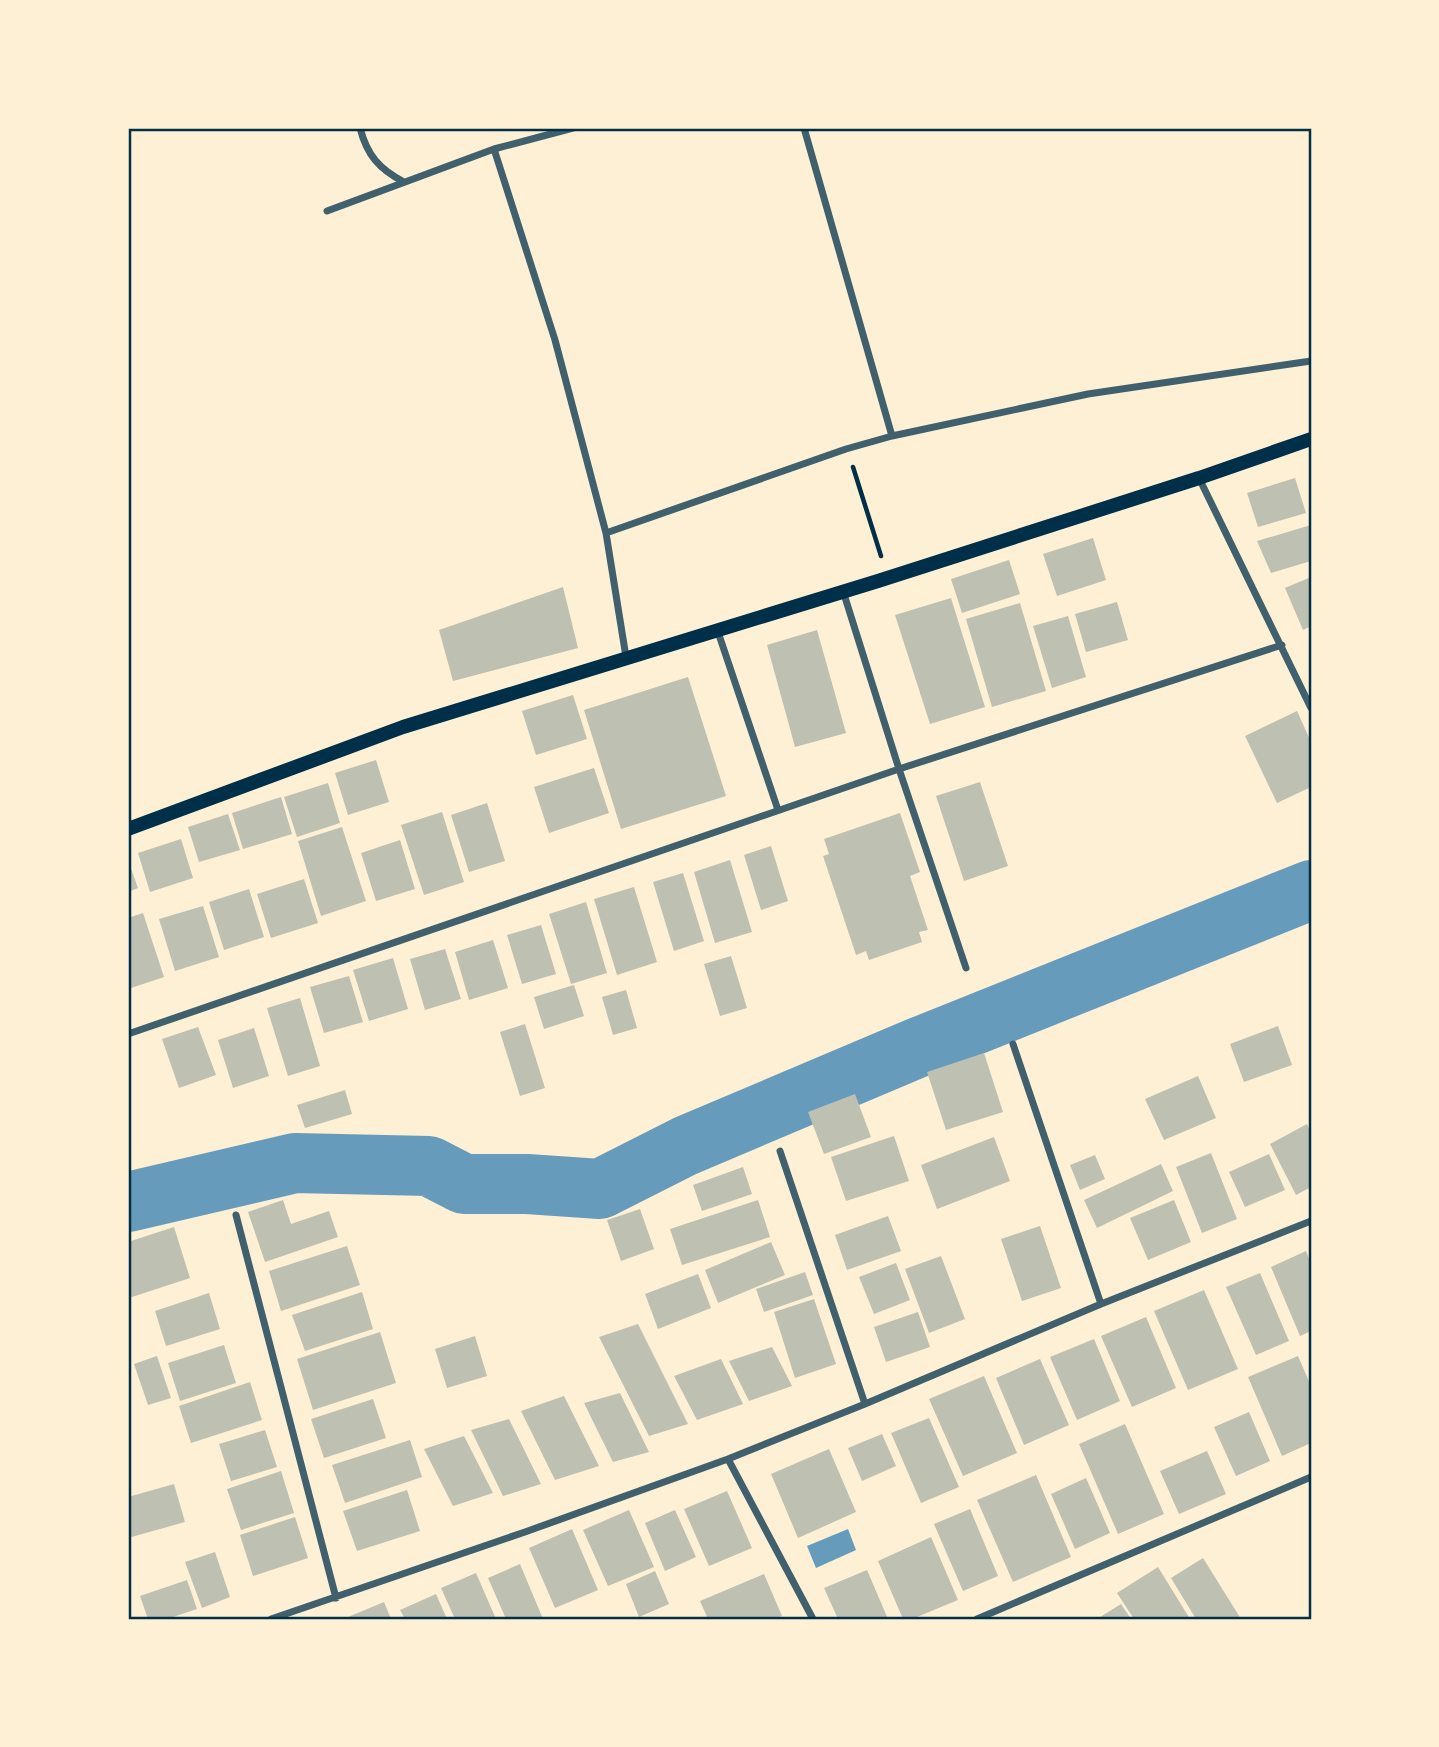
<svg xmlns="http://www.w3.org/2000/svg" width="1439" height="1747" font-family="'PT Sans Narrow',sans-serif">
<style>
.water{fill:#669bbc}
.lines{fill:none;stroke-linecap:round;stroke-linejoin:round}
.river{stroke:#669bbc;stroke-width:60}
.building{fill:#bec0b2}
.path{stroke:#003049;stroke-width:4.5}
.minor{stroke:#3f606c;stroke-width:7}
.secondary{stroke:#003049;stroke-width:14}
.neatline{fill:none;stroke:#003049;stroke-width:2.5}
</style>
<rect width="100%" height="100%" fill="#fdf0d5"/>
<path class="water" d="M848,1529l8,21 -40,18 -9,-22z"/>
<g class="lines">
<path class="river" d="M128,1202l167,-39 134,3 35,18h63l73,5 85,-43 234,-99 392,-157"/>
</g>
<path class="building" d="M1295,478l11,35 -48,14 -11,-34z
M1311,525v36l-40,12 -14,-32z
M1093,538l13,42 -49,16 -14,-42z
M1009,560l11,34 -58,19 -11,-34z
M1311,577v49l-8,4 -18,-42z
M563,587l15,61 -125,33 -14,-51z
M951,598l34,109 -55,17 -35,-109z
M1117,602l11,38 -42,12 -11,-38z
M1020,603l26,88 -54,16 -26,-88z
M1068,616l18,61 -34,11 -19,-62z
M817,630l29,103 -51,14 -28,-102z
M688,677l38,119 -105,33 -37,-119z
M573,695l14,44 -51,16 -14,-44z
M1297,711l14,31v45l-34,16 -32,-67z
M376,760l13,42 -41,13 -13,-42z
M594,768l15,45 -60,20 -15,-46z
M980,782l28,84 -44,15 -28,-85z
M328,783l12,40 -43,14 -13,-40z
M281,797l11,37 -49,15 -11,-36z
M487,803l18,58 -36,11 -18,-57z
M442,812l22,70 -40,13 -23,-70z
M900,813l20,59 -10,4 18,54 -9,2 3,10 -53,18 -3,-9 -10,4 -33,-99 6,-2 -5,-15z
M228,814l12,36 -41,12 -11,-35z
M342,827l24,74 -45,15 -23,-75z
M181,839l12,39 -43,14 -12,-39z
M400,840l15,49 -39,12 -15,-48z
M771,846l17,55 -27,9 -17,-55z
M128,860l10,28 -10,4z
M730,860l22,72 -37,11 -21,-71z
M683,873l21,68 -30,10 -21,-69z
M304,879l14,44 -47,15 -14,-44z
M634,887l23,75 -40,13 -23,-76z
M249,889l15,48 -40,13 -15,-48z
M586,902l21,71 -36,11 -22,-70z
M203,906l16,51 -44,14 -16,-52z
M143,913l21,64 -36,12v-71z
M541,925l15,49 -34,10 -15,-49z
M493,940l15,48 -39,12 -14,-48z
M445,949l16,50 -36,11 -15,-51z
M731,956l16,52 -27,8 -16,-52z
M393,958l15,51 -39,12 -16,-51z
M349,976l14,46 -39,11 -14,-46z
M574,985l10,31 -40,13 -10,-32z
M626,990l11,38 -24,7 -11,-38z
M300,998l20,68 -32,10 -21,-68z
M525,1024l20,64 -25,8 -20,-64z
M1278,1026l14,39 -48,17 -14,-38z
M198,1027l18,48 -37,13 -17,-49z
M254,1028l15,48 -36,12 -15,-48z
M984,1053l19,59 -57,18 -19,-58z
M1198,1076l18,42 -52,22 -19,-41z
M345,1090l7,24 -47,14 -8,-23z
M855,1094l16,43 -47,17 -16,-42z
M1307,1124l4,9v54l-15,8 -26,-51z
M894,1136l15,45 -63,20 -15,-44z
M994,1137l16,44 -73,28 -16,-44z
M1211,1153l26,66 -35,14 -26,-66z
M1269,1154l16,36 -40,17 -16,-35z
M1095,1155l10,24 -25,11 -10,-25z
M1161,1164l12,27 -76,37 -13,-28z
M743,1167l9,27 -50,17 -9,-26z
M283,1200l8,24 38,-13 9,26 -73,25 -17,-50z
M758,1200l12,37 -88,28 -12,-36z
M1174,1200l17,42 -43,18 -18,-42z
M640,1209l14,40 -33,12 -14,-41z
M888,1216l13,35 -54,19 -12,-35z
M1040,1226l21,62 -39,13 -21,-62z
M174,1227l16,51 -61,20 -1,-56z
M771,1242l14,33 -67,28 -13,-33z
M347,1246l13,39 -79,26 -12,-40z
M1306,1251l5,13v67l-11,5 -29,-69z
M941,1256l24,63 -36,14 -24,-64z
M896,1263l14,37 -36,14 -15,-37z
M805,1272l8,23 -49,17 -8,-23z
M1260,1273l29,68 -33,14 -30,-68z
M698,1274l13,34 -53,21 -13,-35z
M1204,1290l34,79 -50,21 -34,-79z
M362,1292l11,37 -68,22 -13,-36z
M209,1293l11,36 -54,17 -11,-35z
M814,1299l22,65 -41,14 -21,-66z
M918,1312l12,35 -44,15 -12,-35z
M1146,1317l30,71 -44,19 -31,-71z
M638,1324l50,100 -39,12 -50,-99z
M380,1332l16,51 -83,27 -16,-51z
M475,1336l12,40 -40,12 -12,-39z
M1094,1339l26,62 -43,19 -27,-63z
M224,1345l12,38 -56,18 -12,-38z
M772,1347l20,39 -43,15 -20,-40z
M157,1356l14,42 -23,7 -14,-41z
M1298,1356l13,30v57l-29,13 -34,-79z
M721,1359l22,45 -46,16 -23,-44z
M1040,1359l29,66 -45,20 -28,-67z
M984,1376l33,77 -54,23 -34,-77z
M250,1382l12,38 -71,23 -12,-37z
M620,1393l29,59 -36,10 -29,-59z
M564,1396l35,70 -44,14 -34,-69z
M373,1399l13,39 -62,20 -13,-39z
M1249,1412l21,49 -34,15 -22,-49z
M929,1418l30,69 -38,16 -30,-70z
M509,1419l32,65 -38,12 -32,-66z
M1125,1424l39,90 -46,20 -39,-90z
M265,1430l12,37 -46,14 -12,-37z
M882,1434l14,32 -34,15 -14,-33z
M464,1436l29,57 -40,13 -29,-57z
M410,1440l12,37 -77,26 -13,-38z
M829,1449l27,63 -58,26 -27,-64z
M1207,1451l19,43 -47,20 -19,-43z
M281,1471l13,42 -53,17 -14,-41z
M1036,1475l35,82 -58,25 -36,-82z
M1086,1478l24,55 -35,16 -24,-55z
M174,1484l11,38 -57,16v-41z
M407,1490l13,41 -63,20 -14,-40z
M727,1491l25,57 -43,18 -25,-57z
M970,1509l28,67 -35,15 -29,-67z
M629,1510l25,57 -46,19 -25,-56z
M675,1510l21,47 -31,14 -20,-48z
M295,1517l13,41 -55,18 -13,-41z
M572,1529l26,61 -43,18 -26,-60z
M931,1537l27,63 -46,19h-9l-25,-58z
M215,1552l15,45 -28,11 -17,-46z
M1203,1558l38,61h-45l-25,-41z
M520,1564l23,55h-37l-18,-41z
M1158,1567l32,52h-56l-17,-26z
M867,1570l21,49h-50l-14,-31z
M655,1571l14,33 -30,13 -13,-33z
M476,1573l20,46h-41l-14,-31z
M764,1574l18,42 -9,3h-65l-8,-18z
M187,1580l10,29 -30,10h-19l-8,-23z
M436,1594l11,25h-42l-5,-9z
M384,1602l7,17h-42l-1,-2z
M1121,1604l10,15h-34z"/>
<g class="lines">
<path class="path" d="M853,467l28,89"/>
<path class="minor" d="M360,128c7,27 19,41 44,54
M804,128l88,308
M494,149l61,191 51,193 20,124
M327,211l167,-62 79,-21
M1199,478l112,230
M606,533l240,-84 46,-13 196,-42 223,-33
M843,591l56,178 67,199
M717,629l61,181
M128,1034l771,-265 383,-124
M1013,1044l88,260
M780,1151l85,253
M236,1215l100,383
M728,1459l85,160
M271,1619l254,-87 203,-73 137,-55 236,-100 210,-83
M977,1619l334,-142"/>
<path class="secondary" d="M128,829l275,-102 475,-146 321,-103 112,-39"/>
</g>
<rect width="1439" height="1747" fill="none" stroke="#fdf0d5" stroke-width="259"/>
<rect x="130" y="130" width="1180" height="1488" class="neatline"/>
</svg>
